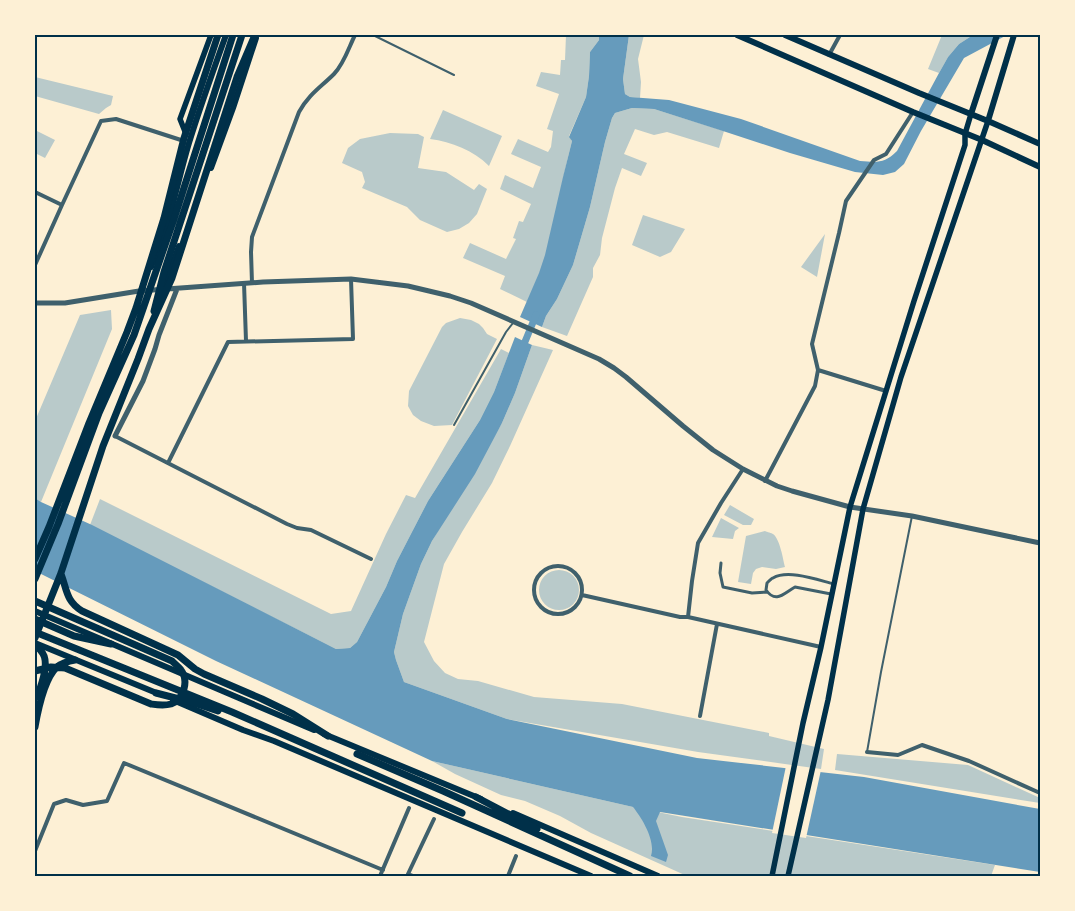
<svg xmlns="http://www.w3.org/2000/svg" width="1075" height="911" font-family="Commissioner,sans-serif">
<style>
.green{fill:#b9caca}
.water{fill:#669bbc}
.pier{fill:#fdf0d5}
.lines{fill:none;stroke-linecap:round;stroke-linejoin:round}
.canal{stroke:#669bbc;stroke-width:7}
.service{stroke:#3f606c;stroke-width:2}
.pedestrian{stroke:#3f606c;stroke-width:3}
.minor{stroke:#3f606c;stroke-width:4}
.tertiary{stroke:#3f606c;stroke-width:5}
.secondary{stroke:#003049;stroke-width:5.5}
.primary{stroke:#003049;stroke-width:6}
.trunk{stroke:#003049;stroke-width:7}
.neatline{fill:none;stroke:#003049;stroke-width:2}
</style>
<rect width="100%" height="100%" fill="#fdf0d5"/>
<path class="green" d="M566,35h33v5l-9,12 -1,24 -3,21 -17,39 3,5c-10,38 -16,76 -26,114 -5,16 -12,32 -19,47l-27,-13 5,-13 -42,-18 7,-15 36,16 10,-20 -3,-1 6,-17 4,1 8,-18 -31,-15 5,-14 28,13 8,-21 -30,-13 7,-15 30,13 3,-5 2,-16 -6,-2 12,-35 -23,-8 5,-14 19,3 1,-15h4z
M629,35h15l-6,24 3,23 -1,16 -10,-1 -5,-3 -2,-15z
M942,35h31l-14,9 -11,13 -9,16 -11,-4z
M35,77l78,19 -2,9 -5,3 -7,6 -64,-18z
M632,108l22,1 70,22 -5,17 -52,-16 -13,3 -19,-6 -11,25 23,9 -6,13 -19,-8 -7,20 -13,50 -2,17 -7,13v9l-26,59 -25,-9 4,-11 11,-17 16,-34 17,-58 15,-65 7,-24 3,-5z
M443,110l59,26 -13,30c-16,-16 -37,-24 -59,-27z
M35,130l20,10 -10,18 -10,-5z
M390,133l28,1 6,3 -6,31 28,4 28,18 5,-6 8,5 -10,25 -8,9 -10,6 -12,3 -27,-12 -13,-13 -45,-19 3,-6 -3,-10 -20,-9 6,-15 12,-9z
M643,215l42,14 -14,23 -11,5 -28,-12z
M825,234l-8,43 -16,-10z
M111,310l1,19 -71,173 -6,-4v-77l45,-106z
M460,318l11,2 8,4 4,4 4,6 10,5 -45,86 -18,1 -13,-5 -8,-6 -5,-9 1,-15 33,-64 4,-4z
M532,345l21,5 -43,96 -18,37 -30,49 -18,32 -20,78 10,19 11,12 13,6 20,2 56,16 88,7 147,29v3l55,13 -3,20 -123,-17 -191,-33 -103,-37 -8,-22 -2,-8 9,-38 18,-50 11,-23 70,-118 13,-30z
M501,349l8,4 -15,39 -14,28 -52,81 -31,60 -11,26 -29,55 -7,6 -14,1 -246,-124 10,-26 231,115 20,-3 35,-77 20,-39 9,3z
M730,505l24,14 -3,6h-8l-19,-10z
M721,518l18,10 -4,3 -2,8 -21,-2z
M765,531c2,1 7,2 8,3 7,5 10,25 12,33l-9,2 -14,-2 -6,2 -3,4 -2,11 -13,-2 8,-46z
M539 590a20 20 0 1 1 40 0a20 20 0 1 1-40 0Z
M837,754l131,11 72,33v5l-205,-33z
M432,761l201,46 49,10 313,48 -4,11h-304l-96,-43 -31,-17 -35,-15 -24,-6 -46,-21z"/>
<path class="water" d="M599,35h30l-6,44 2,15 5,3 39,3 72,19 119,42c17,1 24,3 37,-10l42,-78 9,-16 11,-13 14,-9h34l-43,23 -43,73 -17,33 -9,8 -12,3 -28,-3 -65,-19 -64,-21 -72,-23 -22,-1 -17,5 -3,5 -7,24 -15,65 -17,58 -16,34 -11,17 -4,11 -22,-10 19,-44 6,-18 18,-78 9,-36 -3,-4 17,-40 3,-21 1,-24 9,-12z
M515,337l17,8 -17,48 -13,30 -27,51 -43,67 -11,23 -18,50 -9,38 2,8 8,22 103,37 190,39 167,19 176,32v63l-380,-60 -4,9 12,34 -2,7 -15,-6c5,-15 -9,-38 -18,-49l-201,-46 -216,-100 -181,-90v-73l6,4 51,23 244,124 14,-1 7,-6 29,-55 11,-26 31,-60 52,-81 14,-28z"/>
<path class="pier" d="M786,766l35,4 -15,68 -34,-5z"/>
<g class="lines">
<path class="canal" d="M522,349l14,-34"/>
<path class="service" d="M373,35l81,40
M454,425l52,-93 7,-9
M867,752l14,-80 31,-156"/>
<path class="pedestrian" d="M721,563l-1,10 3,14 29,6 15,-1
M831,594l-36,-7c-11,6 -19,17 -29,3l1,-7c0,0 5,-5 6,-5 15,-9 45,2 61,6"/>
<path class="minor" d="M829,55l11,-20
M35,192l27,13 39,-84 15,-2 68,22
M35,265l27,-60
M244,283l2,58
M252,283l-1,-31 1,-15 47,-125c10,-18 22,-25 35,-38 10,-10 15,-27 21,-39
M818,370l68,21
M115,436l172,88 10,4 14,2 60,29
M168,463l60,-121 125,-3 -2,-60
M765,481l50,-95 3,-16 -6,-26 27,-111 7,-32 28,-41 12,-6 27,-42
M534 590a24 24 0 1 1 48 0a24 24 0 1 1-48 0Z
M582,595l98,22h8l133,30
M688,617l4,-36 6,-38 23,-40 22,-34
M700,716l17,-92
M867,752l31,3 24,-10 47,16 71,32
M35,851l19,-47 12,-4 17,5 24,-4 17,-38 259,107
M380,876l29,-68
M413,876l-5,-2 26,-55
M508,876l8,-20"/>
<path class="tertiary" d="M35,303h30l74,-12 124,-9 88,-3 57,7 42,10 21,7 128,56 15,9 12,9 57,49 30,24 30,19 34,17 15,5 58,16 62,9 128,27
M115,436l28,-55 12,-32 4,-14 18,-46"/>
<path class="secondary" d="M186,134l-6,-15 31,-84
M772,876l31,-153 18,-76 29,-140 64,-206 51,-156v-11l6,-20
M788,876l40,-176 35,-191 38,-132 87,-256"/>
<path class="primary" d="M737,35l176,77 69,28 58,27
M785,35l134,58 69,28 52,23
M971,114l26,-79
M988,121l26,-86
M211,168l22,-60 23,-70
M151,267c18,-38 26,-84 38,-124 11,-36 24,-72 37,-108
M163,290l16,-44
M35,611l279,119
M35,643l124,51
M173,700l70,30 31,11 317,135
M324,734l157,65
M513,813l145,63"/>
<path class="trunk" d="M154,311l10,-39 78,-237
M35,559l14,-32 40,-104 38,-91 9,-24 28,-90 20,-80 34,-103
M61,574c6,16 5,27 21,37l96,44 17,14 9,5 58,25 31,15 35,22
M35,579l23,-55 41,-111 35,-78 40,-116 59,-184
M35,601l137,60c3,3 7,6 9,9 8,11 3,29 -10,34 -7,2 -13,1 -20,0l-86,-36 -14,-1 -16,4
M35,619l39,17 37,8
M35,632l197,80 230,101
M35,638l26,-65 42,-127 35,-87 11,-30 23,-51 65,-201 18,-42
M35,646c2,1 5,3 6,5 10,10 0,35 -4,46
M156,693l35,9 27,9
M35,727c3,-17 9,-48 22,-60 5,-4 12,-6 18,-7
M357,754l86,37 187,85
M476,797l61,32"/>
</g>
<rect width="1075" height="911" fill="none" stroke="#fdf0d5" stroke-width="72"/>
<rect x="36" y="36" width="1003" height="839" class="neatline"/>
</svg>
